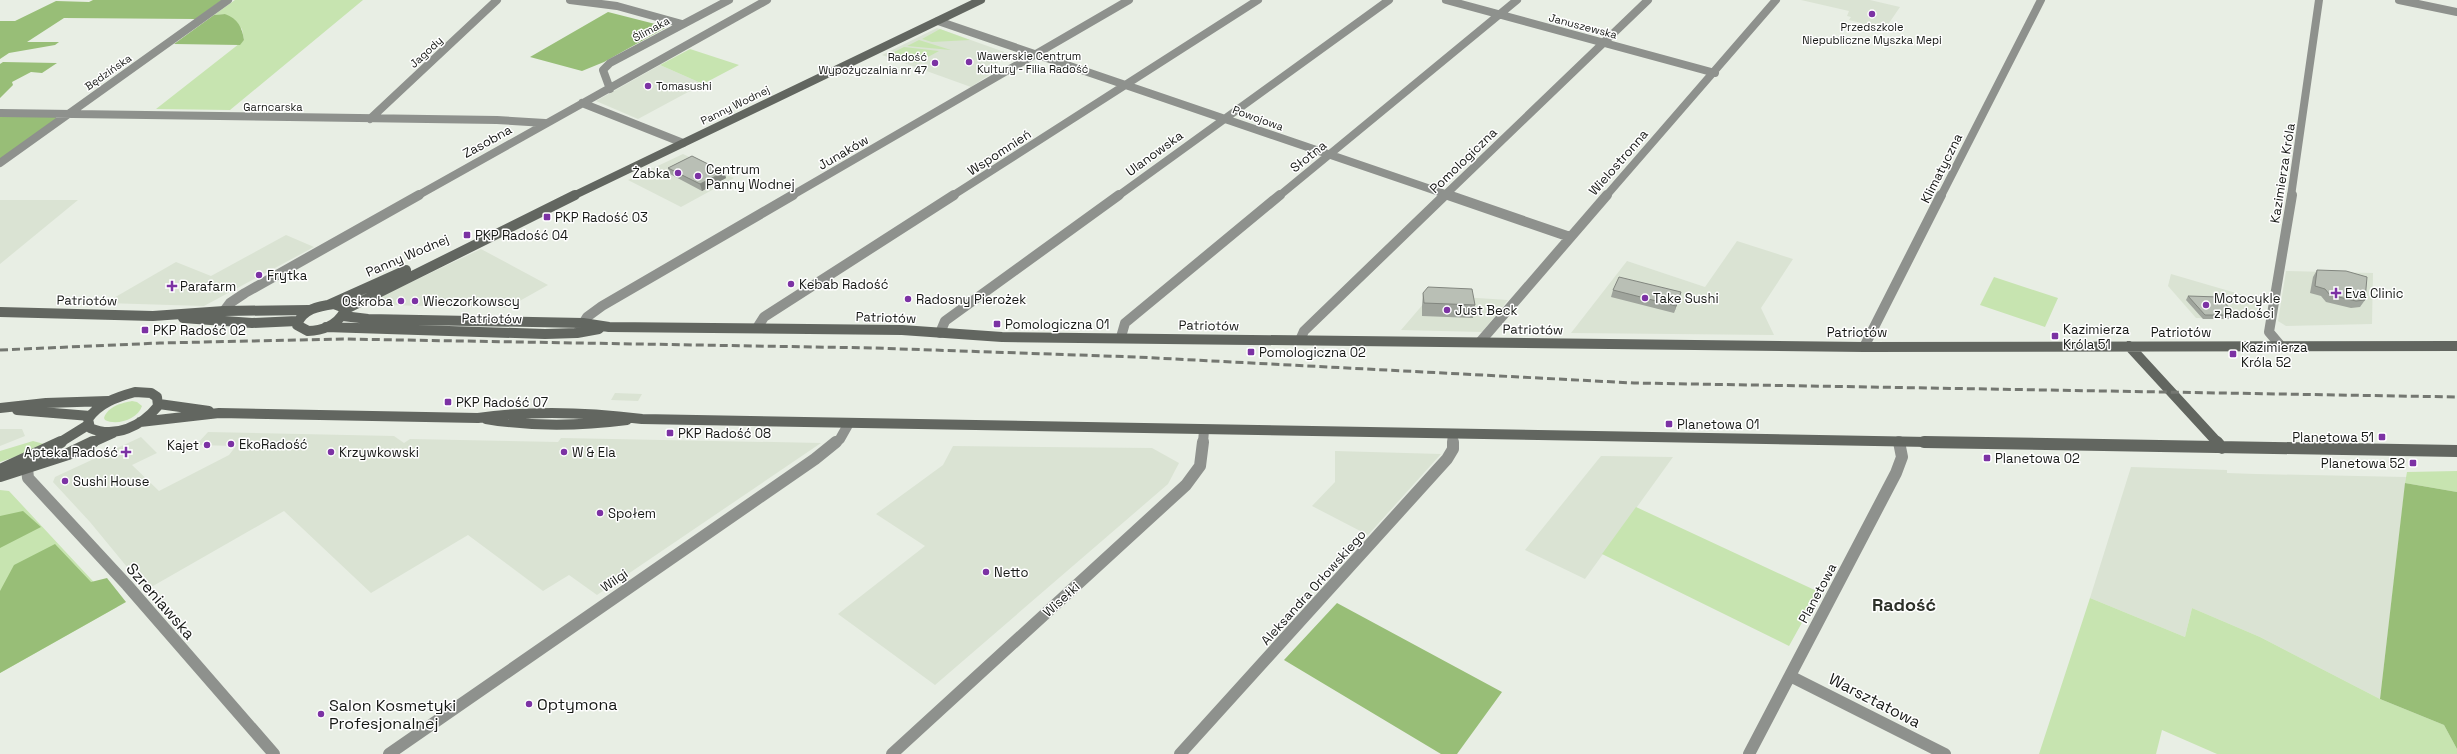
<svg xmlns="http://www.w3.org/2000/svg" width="2457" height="754" font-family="'Space Grotesk',sans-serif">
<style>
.built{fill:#dae3d3}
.green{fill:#c7e4b0}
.forest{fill:#98be77}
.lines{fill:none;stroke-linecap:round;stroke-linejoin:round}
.street-far2{stroke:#8e918d;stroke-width:8}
.street-far1{stroke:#8e918d;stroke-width:10}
.street{stroke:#8e918d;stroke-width:12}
.secondary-far2{stroke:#626660;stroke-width:8}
.secondary-far1{stroke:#626660;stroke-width:10}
.secondary{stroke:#626660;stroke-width:12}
.rail{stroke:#747771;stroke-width:3;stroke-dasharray:8 4;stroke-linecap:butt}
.wall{fill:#9fa49c}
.shaded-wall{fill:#82867f}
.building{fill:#b9bfb5;stroke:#82867f}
.poi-dot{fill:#7c32a4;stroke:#fff;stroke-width:1.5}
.labels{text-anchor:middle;stroke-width:3;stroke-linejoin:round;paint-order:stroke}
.far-street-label{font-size:11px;fill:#161815;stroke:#fff}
.far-poi-label{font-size:11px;fill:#161815;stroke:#fff;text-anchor:start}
.street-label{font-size:13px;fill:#161815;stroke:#fff}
.poi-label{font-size:13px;fill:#161815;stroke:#fff;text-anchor:start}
.near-street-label{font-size:16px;fill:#161815;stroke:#fff}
.near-poi-label{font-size:16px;fill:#161815;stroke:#fff;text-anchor:start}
.near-quarter-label{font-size:18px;font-weight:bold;fill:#2d3129;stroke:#fff}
</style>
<rect width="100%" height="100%" fill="#e8eee4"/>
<path class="built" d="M1801,0h69l30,7 -15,22 -36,-9 2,-3 -4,-1 2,-5z
M937,28l73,26v2l-19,10 7,3 -27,18 -89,-32z
M660,65l43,19 -65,35 -42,-18z
M683,154l51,24 -53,29 -53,-27z
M0,200h78l-78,64z
M286,235l28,12 -110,59 -99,-3 71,-41 35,14z
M1737,241l56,18 -32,49 13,27 -203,-2 56,-72 78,26z
M481,249l67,36 -41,23 -120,-3 -4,-3 -1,-6z
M2286,271l87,2 -1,51 -86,2 -8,-5z
M2171,274l89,26 -4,19 -60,-1 -28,-32z
M1431,295l77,5 -26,32 -81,-2z
M615,393l27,1 -4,7 -27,-1z
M0,429h22l3,7 -25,10z
M208,432l186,4 10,7 6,-4 148,3 3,-4 260,5 -224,152 -28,-20 -26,16 -75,-56 -97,58 -87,-82 -138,79 -56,-68 -37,-40 2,-5 86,-40 16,16 -25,12 27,26 70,-36 7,-9 -40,-1z
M953,446l199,2 27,15 -11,21 -233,201 -97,-71 87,-68 -49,-32 67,-49z
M1335,451l106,3 -73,81 -56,-29 23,-24z
M1601,456l72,1 -88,122 -60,-29z
M2131,467l96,3v3l29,1 150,3 -26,222 -120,-62 -68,-29 -7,29 -95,-39z"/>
<path class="green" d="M235,0h128l-133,110 -74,-1 88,-69 -2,-11 -17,-15 -11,1z
M940,29l30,11 -38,2 -10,-3z
M919,40l32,10 -44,-4z
M904,47l35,4 -22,12 -25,-10z
M690,49l49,16 -36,19 -43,-19z
M1994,277l64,21 -13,29 -65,-22z
M132,401l5,1 5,4c-4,13 -25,20 -37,14l-1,-2c4,-12 18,-15 28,-17z
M33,441l11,3 -15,8 -29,10v-11z
M2457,471v21l-52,-9 2,-11z
M0,490l9,1 108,116 -117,66z
M1636,507l183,85 -30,54 -187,-92z
M2090,598l95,39 7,-29 68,29 120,62 64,26 13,24v5h-240l-55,-24 -6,24h-117z"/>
<path class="forest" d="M93,0h129l-26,19 -132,-1 -37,24h32l-4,3 -46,8 -9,6v-38h15l41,-20 33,1z
M608,12l55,14 2,2 -61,34 -22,9 -52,-14z
M225,14c13,5 17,13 19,26l-4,5 -66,-1 40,-29z
M3,62l54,1 -15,10 -11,-1 -19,10 1,3 -13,13v-34z
M0,116h55l2,3 -57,41z
M2405,483l52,9v257l-13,-24 -64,-26z
M23,511l18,16 -41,21v-32z
M55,544l36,38 16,-4 19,24 -126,71v-82l14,-26z
M1337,603l165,89 -45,62h-16l-157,-94z"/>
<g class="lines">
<path class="street-far2" d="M570,0l47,6 65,18
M1446,0l269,73
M2399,0l58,12
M938,21l513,175
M610,89l-7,-19 7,-7 119,-63
M582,103l101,40
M0,113l497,7 48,3
M370,119l127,-119
M0,163l228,-163
M417,196l350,-196
M791,196l338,-196
M952,196l306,-196
M1118,196l271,-196
M1279,196l238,-196
M1444,196l204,-196
M1606,196l170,-196
M1941,196l100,-196
M2291,196l28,-196"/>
<path class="street-far1" d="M1448,195l122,42
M224,311l6,-8 15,-10 174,-98
M757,328l7,-11 190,-122
M579,330l8,-13 15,-11 191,-111
M940,333l5,-12 174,-126
M1121,337l4,-14 155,-128
M1300,340l4,-9 141,-136
M1480,342l127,-147
M2280,345l-11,-13 23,-137
M1864,347l77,-152
M1452,434l1,9
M835,443l5,-4 9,-16
M1203,443l1,-13"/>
<path class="street" d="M27,468l1,10 99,107 147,169
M1790,676l155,78
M389,754l426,-295 21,-17
M892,754l294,-269 14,-19 3,-24
M1180,754l267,-295 6,-10v-7
M1749,754l147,-281 6,-16 -3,-15"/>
<path class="secondary-far2" d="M573,196l408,-196"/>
<path class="secondary-far1" d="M334,304l8,3 2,5c-7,13 -22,19 -36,19l-11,-6c5,-16 22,-19 37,-21z
M328,305l78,-35
M344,310l231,-115
M0,312l153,4 71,-5 85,-1
M343,316l25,3 215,4 26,4 293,3 100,7 862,10 593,-1
M183,318l69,5 45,-2
M326,327l219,7 32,-1 22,-4
M2129,346l89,97
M135,392l16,1 6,4 1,9c-16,20 -43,33 -68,22l-2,-9c11,-16 29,-22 47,-27z
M159,404l50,7
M0,408l46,-5 62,-2
M17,410l73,6
M486,419c47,8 94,7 141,1
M140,422l79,-9 259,5c55,-8 109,-6 164,1l1342,24
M59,443l29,-18
M91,443l22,-10"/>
<path class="secondary" d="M1924,442l533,9
M2217,442l5,6
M0,470l61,-28
M0,476l68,-22 25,-12"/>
<path class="rail" d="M0,350l160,-7 183,-4 531,9 262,9 498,26 823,14"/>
</g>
<path class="wall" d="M668,168l56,4 2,6 -24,13 -32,-17z
M2317,270l48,30 -5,7 -9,1 -25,-6 -5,-6 -11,-3 3,-16z
M1613,290l66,9 -5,14 -63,-16z
M1423,293l52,12 -2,13 -51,-2v-10z
M2188,296l48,19 -2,4h-31l-17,-19z"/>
<path class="shaded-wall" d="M724,172l2,6 -24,13 -2,-7z
M1681,292l-2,7 -5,14 2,-7z"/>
<path class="building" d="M692,156l32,16 -24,12 -32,-16z
M2317,270l29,1 21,6 -2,23 -9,1 -26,-6 -5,-6 -10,-3z
M1619,277l62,15 -5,14 -63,-16z
M1428,287l44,2 3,16 -51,-2 -1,-10z
M2188,296l31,1 17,18h-31z"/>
<g class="poi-dot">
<circle cx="1872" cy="14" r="4"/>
<circle cx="969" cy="62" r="4"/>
<circle cx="935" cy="63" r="4"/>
<circle cx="648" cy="86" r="4"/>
<circle cx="678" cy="173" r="4"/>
<circle cx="698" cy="176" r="4"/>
<rect x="543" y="213" width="8" height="8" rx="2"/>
<rect x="463" y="231" width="8" height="8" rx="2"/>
<circle cx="259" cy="275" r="4"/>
<circle cx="791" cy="284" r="4"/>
<path d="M170 280h4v4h4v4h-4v4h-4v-4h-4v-4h4z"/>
<path d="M2334 287h4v4h4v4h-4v4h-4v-4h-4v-4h4z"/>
<circle cx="1645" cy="298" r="4"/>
<circle cx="908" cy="299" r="4"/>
<circle cx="401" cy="301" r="4"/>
<circle cx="415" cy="301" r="4"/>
<circle cx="2206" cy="305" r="4"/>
<circle cx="1447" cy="310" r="4"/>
<rect x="993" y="320" width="8" height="8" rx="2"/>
<rect x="141" y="326" width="8" height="8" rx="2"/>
<rect x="2051" y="332" width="8" height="8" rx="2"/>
<rect x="1247" y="348" width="8" height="8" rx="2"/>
<rect x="2229" y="350" width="8" height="8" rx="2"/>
<rect x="444" y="398" width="8" height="8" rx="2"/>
<rect x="1665" y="420" width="8" height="8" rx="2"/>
<rect x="666" y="429" width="8" height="8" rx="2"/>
<rect x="2378" y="433" width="8" height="8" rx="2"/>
<circle cx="231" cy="444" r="4"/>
<circle cx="207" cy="445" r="4"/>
<path d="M124 446h4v4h4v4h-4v4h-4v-4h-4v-4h4z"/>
<circle cx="331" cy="452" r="4"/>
<circle cx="564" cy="452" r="4"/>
<rect x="1983" y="454" width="8" height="8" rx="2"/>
<rect x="2409" y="459" width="8" height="8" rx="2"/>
<circle cx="65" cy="481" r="4"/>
<circle cx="600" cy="513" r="4"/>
<circle cx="986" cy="572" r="4"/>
<circle cx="529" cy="704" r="4"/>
<circle cx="321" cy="714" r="4"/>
</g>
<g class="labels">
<g class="far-street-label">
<text transform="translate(1583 26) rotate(15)" y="4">Januszewska</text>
<text transform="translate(651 29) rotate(-28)" y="4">Ślimaka</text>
<text transform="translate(426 52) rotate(-43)" y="4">Jagody</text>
<text transform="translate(108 72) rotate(-35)" y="4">Będzińska</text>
<text transform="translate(735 105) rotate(-26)" y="4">Panny Wodnej</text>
<text x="273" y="111">Garncarska</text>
<text transform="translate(1258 118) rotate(20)" y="4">Powojowa</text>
</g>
<g class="far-poi-label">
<text x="1872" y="31" text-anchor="middle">Przedszkole<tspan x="1872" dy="13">Niepubliczne Myszka Mepi</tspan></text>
<text x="977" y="60">Wawerskie Centrum<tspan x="977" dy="13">Kultury - Filia Radość</tspan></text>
<text x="927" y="61" text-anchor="end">Radość<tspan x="927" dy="13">Wypożyczalnia nr 47</tspan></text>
<text x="656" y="90">Tomasushi</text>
</g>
<g class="street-label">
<text transform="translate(487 141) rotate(-29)" y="5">Zasobna</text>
<text transform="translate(843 152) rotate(-30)" y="5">Junaków</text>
<text transform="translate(999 152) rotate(-33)" y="5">Wspomnień</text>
<text transform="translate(1154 153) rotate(-36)" y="5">Ulanowska</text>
<text transform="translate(1308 156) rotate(-39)" y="5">Słotna</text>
<text transform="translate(1463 160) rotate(-44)" y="5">Pomologiczna</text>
<text transform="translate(1618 162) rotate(-49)" y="5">Wielostronna</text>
<text transform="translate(1941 168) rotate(-63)" y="5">Klimatyczna</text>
<text transform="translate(2282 173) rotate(-81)" y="5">Kazimierza Króla</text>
<text transform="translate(407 255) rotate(-23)" y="5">Panny Wodnej</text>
<text transform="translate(87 300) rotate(1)" y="5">Patriotów</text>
<text transform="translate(886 317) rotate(2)" y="5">Patriotów</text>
<text transform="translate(492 318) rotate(1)" y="5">Patriotów</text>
<text transform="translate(1209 325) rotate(1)" y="5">Patriotów</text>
<text transform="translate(1533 329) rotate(1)" y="5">Patriotów</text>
<text x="1857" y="337">Patriotów</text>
<text x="2181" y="337">Patriotów</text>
<text transform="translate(614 580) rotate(-35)" y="5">Wilgi</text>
<text transform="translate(1313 587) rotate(-48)" y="5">Aleksandra Orłowskiego</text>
<text transform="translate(1817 593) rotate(-62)" y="5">Planetowa</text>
<text transform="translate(1061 599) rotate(-42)" y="5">Wisełki</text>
</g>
<g class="poi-label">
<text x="706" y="174">Centrum<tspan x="706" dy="15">Panny Wodnej</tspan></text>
<text x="670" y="178" text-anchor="end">Żabka</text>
<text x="555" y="222">PKP Radość 03</text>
<text x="475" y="240">PKP Radość 04</text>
<text x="267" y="280">Frytka</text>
<text x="799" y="289">Kebab Radość</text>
<text x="180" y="291">Parafarm</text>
<text x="2345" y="298">Eva Clinic</text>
<text x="1653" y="303">Take Sushi</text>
<text x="2214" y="303">Motocykle<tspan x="2214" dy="15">z Radości</tspan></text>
<text x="916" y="304">Radosny Pierożek</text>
<text x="393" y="306" text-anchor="end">Oskroba</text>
<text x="423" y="306">Wieczorkowscy</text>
<text x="1455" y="315">Just Beck</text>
<text x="1005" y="329">Pomologiczna 01</text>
<text x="2063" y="334">Kazimierza<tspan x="2063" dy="15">Króla 51</tspan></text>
<text x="153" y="335">PKP Radość 02</text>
<text x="2241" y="352">Kazimierza<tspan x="2241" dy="15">Króla 52</tspan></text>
<text x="1259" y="357">Pomologiczna 02</text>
<text x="456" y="407">PKP Radość 07</text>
<text x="1677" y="429">Planetowa 01</text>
<text x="678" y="438">PKP Radość 08</text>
<text x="2374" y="442" text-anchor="end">Planetowa 51</text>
<text x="239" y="449">EkoRadość</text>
<text x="199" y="450" text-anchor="end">Kajet</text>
<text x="118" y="457" text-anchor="end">Apteka Radość</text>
<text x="339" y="457">Krzywkowski</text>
<text x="572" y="457">W &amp; Ela</text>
<text x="1995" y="463">Planetowa 02</text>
<text x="2405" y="468" text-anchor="end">Planetowa 52</text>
<text x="73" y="486">Sushi House</text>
<text x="608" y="518">Społem</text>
<text x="994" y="577">Netto</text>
</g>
<g class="near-street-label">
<text transform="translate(161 601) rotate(49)" y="6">Szreniawska</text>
<text transform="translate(1875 700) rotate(27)" y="6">Warsztatowa</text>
</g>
<g class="near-poi-label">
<text x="537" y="710">Optymona</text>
<text x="329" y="711">Salon Kosmetyki<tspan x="329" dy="18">Profesjonalnej</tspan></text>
</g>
<g class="near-quarter-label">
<text x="1904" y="611">Radość</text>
</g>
</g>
</svg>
